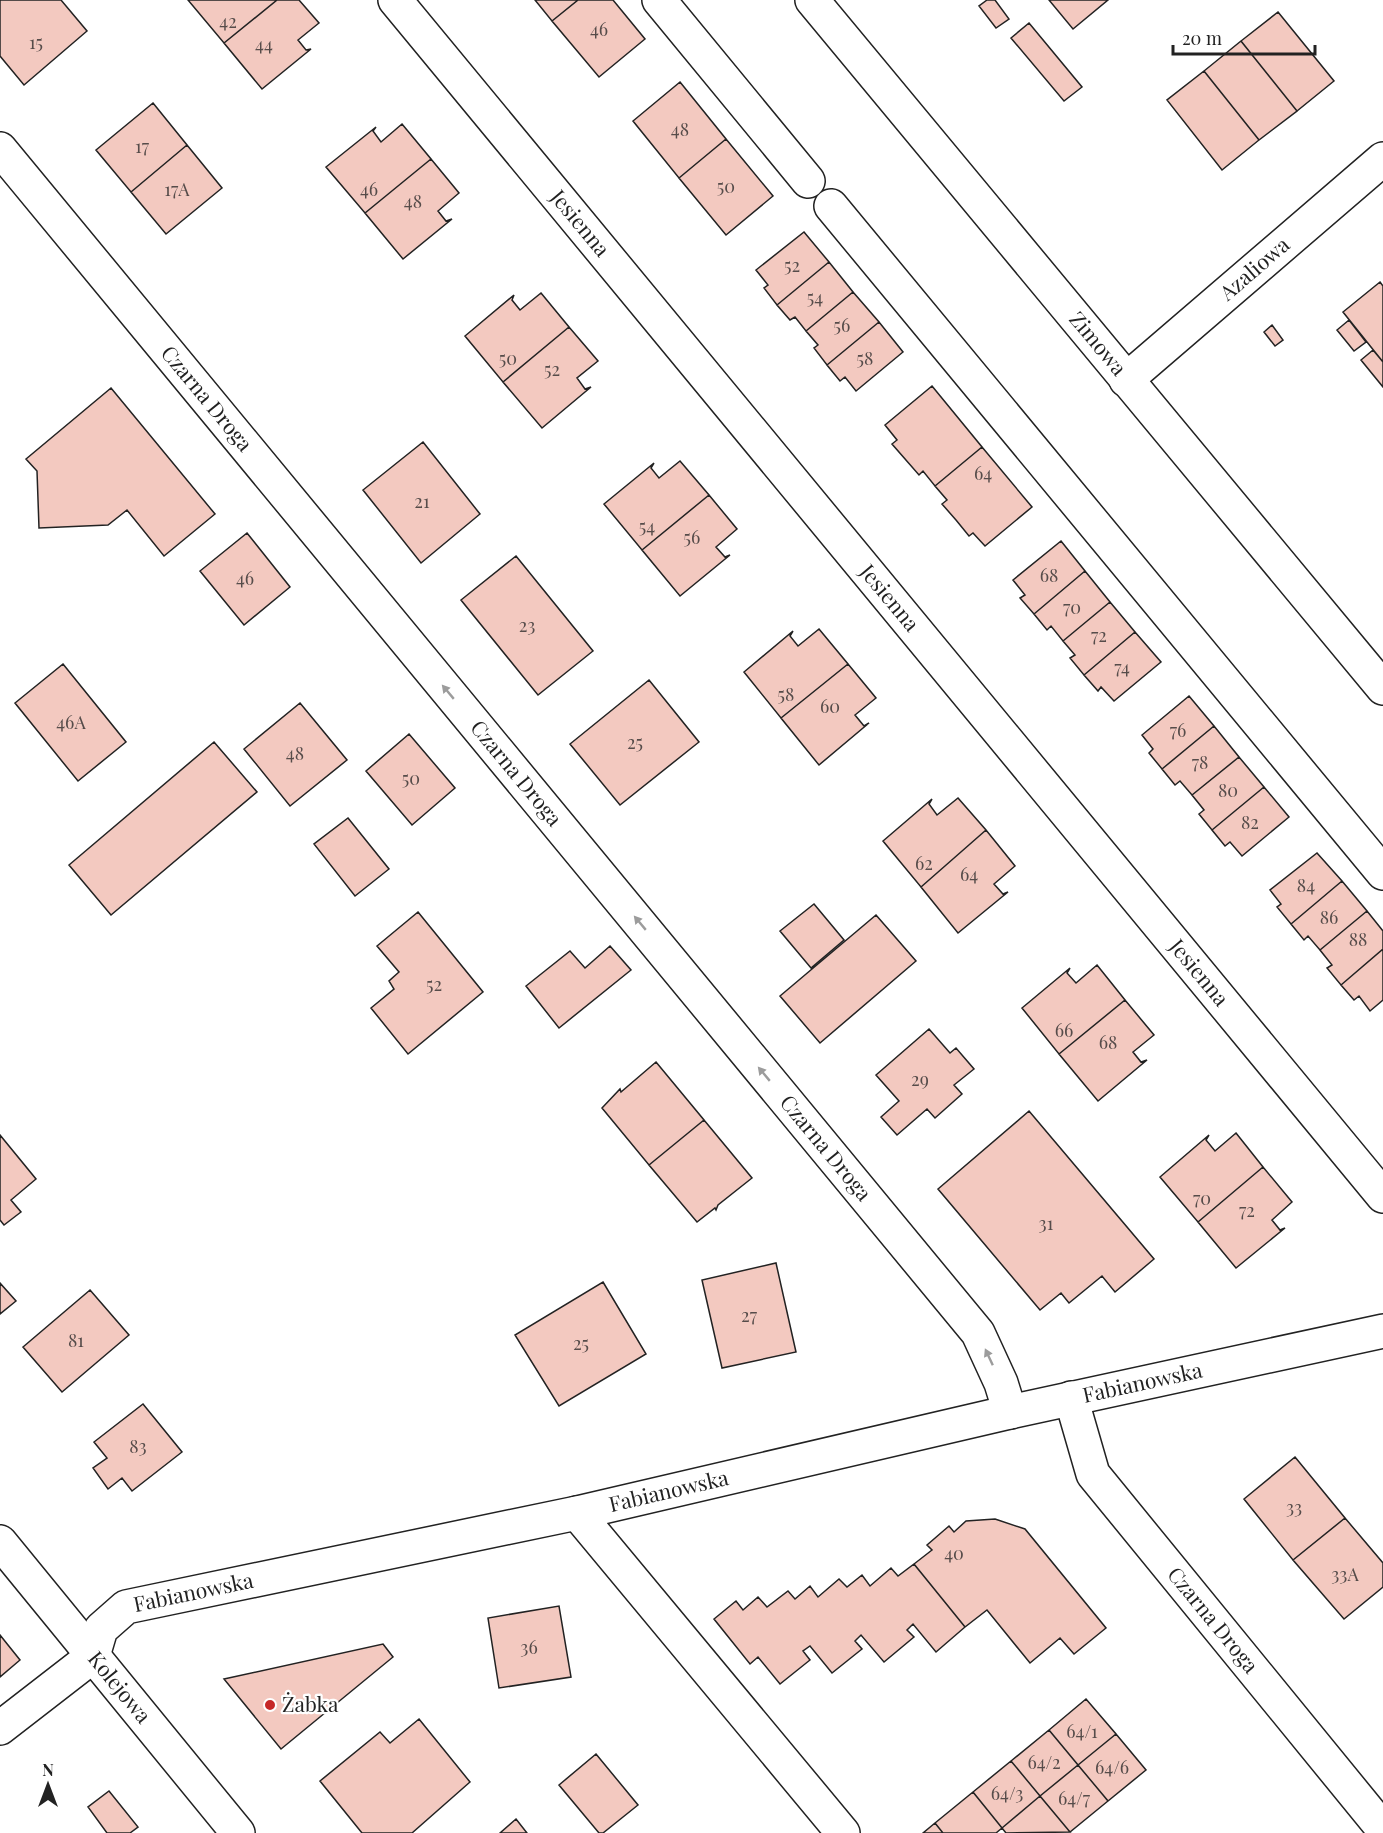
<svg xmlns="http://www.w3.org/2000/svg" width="1383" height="1833" font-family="'Playfair Display',serif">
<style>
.building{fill:#f3c9c0;stroke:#222;stroke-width:1.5}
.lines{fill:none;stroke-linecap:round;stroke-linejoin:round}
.minor-casing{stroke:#222;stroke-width:36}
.minor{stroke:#fff;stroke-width:33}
.oneway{fill:#9c9c9c}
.poi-dot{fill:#c62828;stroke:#fff;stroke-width:2}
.labels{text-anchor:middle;stroke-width:4.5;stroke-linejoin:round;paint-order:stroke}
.number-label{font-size:18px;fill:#564c4a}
.street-label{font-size:21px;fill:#222;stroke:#fff}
.poi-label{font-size:21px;fill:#222;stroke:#fff;text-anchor:start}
</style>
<rect width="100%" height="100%" fill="#fff"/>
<path class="building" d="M0,0h61l26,31 -63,54 -24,-29z
M188,0h89l-53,43z
M277,0h22l20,23 -21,17 8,10 5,-1 -49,40 -38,-46z
M535,0h43l-26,21z
M578,0h35l32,39 -46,38 -47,-56z
M987,0h8l14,19 -13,9 -17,-22z
M1049,0h59l-35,29z
M1278,12l56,69 -37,30 -56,-70z
M1029,23l53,64 -18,14 -53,-63z
M1241,41l56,70 -38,29 -55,-69z
M1204,71l55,69 -37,30 -55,-70z
M680,82l46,57 -47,39 -46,-57z
M153,103l34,42 -56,47 -35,-42z
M402,124l29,35 -66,54 -39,-46 50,-40 -3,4 8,11z
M726,139l47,57 -47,39 -47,-57z
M187,145l35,43 -56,46 -35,-42z
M431,159l28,34 -21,18 8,10 6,-2 -49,40 -38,-46z
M804,232l25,30 -52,43 -13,-17 4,-3 -12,-15z
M829,262l24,30 -47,39 -11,-14 -5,3 -13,-15z
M1380,282l3,4v76l-40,-50z
M853,292l26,30 -52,43 -13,-17 4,-3 -12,-14z
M541,293l28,34 -66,55 -38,-46 49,-41 -2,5 8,10z
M1349,320l17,22 -12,9 -17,-21z
M879,322l24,30 -47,39 -11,-14 -5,4 -13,-16z
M1272,325l11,15 -8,6 -11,-14z
M569,327l29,34 -21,17 8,11 6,-2 -49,41 -39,-46z
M1373,350l10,12v25l-22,-27z
M932,386l50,61 -47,39 -12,-15 -4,4 -27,-31 5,-4 -12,-15z
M111,388l104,126 -51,42 -37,-46 -19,15 -69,3 -2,-57 -11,-12z
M423,442l57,72 -59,49 -58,-73z
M982,447l50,60 -47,39 -12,-13 -4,3 -13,-16 -14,-16 5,-4 -12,-14z
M680,461l29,34 -67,55 -38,-46 50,-41 -3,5 8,10z
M709,495l28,34 -21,18 9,10 5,-2 -50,41 -38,-46z
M247,533l43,54 -46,38 -44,-54z
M1061,541l24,30 -51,43 -14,-16 5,-3 -12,-15z
M516,556l77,95 -55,44 -77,-95z
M1085,571l25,31 -47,39 -12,-15 -4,4 -13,-16z
M1110,602l25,30 -51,43 -14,-17 5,-3 -12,-14z
M819,629l29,35 -67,54 -37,-46 49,-41 -3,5 8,10z
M1135,632l26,30 -47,39 -13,-14 -3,4 -14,-16z
M63,664l63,78 -48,39 -63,-78z
M848,664l28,34 -21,17 9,11 5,-3 -50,42 -38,-47z
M649,680l50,62 -79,63 -50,-61z
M1189,696l25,30 -52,43 -13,-16 4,-4 -11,-14z
M300,703l47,57 -57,46 -46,-57z
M1214,726l25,31 -47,38 -12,-14 -5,4 -13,-16z
M409,734l46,54 -43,37 -46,-54z
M214,742l43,50 -146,123 -42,-50z
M1239,757l25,30 -52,43 -13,-16 5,-4 -12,-15z
M1264,787l25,30 -47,39 -12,-14 -5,4 -13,-16z
M958,798l28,32 -65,57 -38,-46 49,-42 -3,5 8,11z
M348,818l41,51 -34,27 -41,-52z
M986,830l29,36 -21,18 9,10 5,-2 -50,41 -37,-46z
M1317,853l25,28 -51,43 -14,-17 4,-3 -11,-14z
M1342,881l25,30 -47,39 -12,-14 -4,4 -13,-16z
M814,904l30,36 -33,28 -31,-37z
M1367,911l16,20v18l-42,36 -14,-17 5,-3 -12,-15z
M418,912l65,80 -75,62 -37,-46 23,-19 -5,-8 10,-9 -22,-26z
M876,915l40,46 -96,82 -40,-47z
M610,946l21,24 -72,58 -33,-42 44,-35 15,17z
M1383,949v51l-13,11 -11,-15 -5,4 -13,-15z
M1097,965l28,35 -66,54 -37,-46 48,-40 -3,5 9,10z
M1125,1000l29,35 -21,17 8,10 6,-2 -49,41 -39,-47z
M929,1029l21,24 6,-5 18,21 -20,16 8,9 -27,24 -8,-9 -30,26 -16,-18 18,-16 -23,-26z
M656,1062l48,58 -55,45 -47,-57 18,-19 1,3z
M1029,1111l125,148 -39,33 -13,-16 -33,27 -8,-10 -21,17 -102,-121z
M704,1120l48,58 -34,27 -2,5 -1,-2 -18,14 -48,-57z
M1236,1133l27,34 -65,55 -38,-45 49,-42 -3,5 9,11z
M0,1135l36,44 -25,21 10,12 -17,13 -4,-5z
M1263,1167l29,35 -20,18 8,10 5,-2 -49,40 -38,-46z
M776,1263l20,89 -74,16 -20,-88z
M603,1282l43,72 -87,52 -44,-71z
M0,1283l16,18 -16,13z
M90,1290l39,45 -67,57 -39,-45z
M143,1404l39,48 -50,39 -10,-13 -14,11 -15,-21 14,-10 -13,-16z
M1295,1457l50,61 -52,42 -49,-61z
M1345,1518l38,45v24l-39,32 -51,-59z
M995,1519l30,10 81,99 -32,26 -14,-16 -30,25 -43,-53 -22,17 -51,-63 18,-14 -5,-5 22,-19 5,6 12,-11z
M914,1564l51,63 -29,25 -23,-28 -6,6 7,7 -30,25 -23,-27 -6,6 7,8 -30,24 -22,-27 -7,5 7,9 -30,24 -22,-27 -8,7 -36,-45 22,-18 7,9 15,-13 9,10 21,-16 7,8 15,-13 8,11 21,-18 8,8 15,-12 8,11 21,-18 7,8z
M559,1606l12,71 -72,11 -11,-70z
M0,1635l20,25 -20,17z
M383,1644l10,13 -112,92 -57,-70z
M1086,1699l30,35 -38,31 -29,-35z
M419,1719l51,63 -58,51h-50l-42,-52 60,-49 10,11z
M1049,1730l29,35 -38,31 -29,-35z
M1116,1734l30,36 -38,31 -30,-36z
M596,1754l42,51 -35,28h-4l-40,-48z
M1011,1761l29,35 -38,32 -29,-36z
M1078,1765l30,36 -38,31 -30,-36z
M109,1791l29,36 -8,6h-23l-19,-26z
M973,1792l29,36 -6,5h-53l-8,-10z
M1040,1796l30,36 -64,1 -4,-5z
M516,1819l11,14h-27z
M935,1823l8,10h-20z"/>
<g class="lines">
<defs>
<g id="minor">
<path id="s1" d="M395,0l988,1196"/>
<path d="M659,0l149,181"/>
<path id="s2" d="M812,0l571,688"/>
<path id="s3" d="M0,149l978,1184 23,50 9,29"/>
<path d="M831,206l552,667"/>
<path id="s4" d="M1126,380l257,-221"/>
<path id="s5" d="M1071,1398l22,76 290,355"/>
<path d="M577,1513l266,320"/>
<path id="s6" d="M0,1542l238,291"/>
<path id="s7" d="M0,1728l93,-72 8,-27 25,-22 451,-94 433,-101 373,-81"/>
</g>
</defs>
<use href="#minor" class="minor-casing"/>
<use href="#minor" class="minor"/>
</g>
<defs><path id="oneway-solid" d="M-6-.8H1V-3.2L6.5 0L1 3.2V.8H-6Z" transform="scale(1.5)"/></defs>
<g class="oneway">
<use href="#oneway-solid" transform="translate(448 692) rotate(-130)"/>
<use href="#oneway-solid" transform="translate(640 923) rotate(-130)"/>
<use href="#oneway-solid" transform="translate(764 1074) rotate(-130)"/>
<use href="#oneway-solid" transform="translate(989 1357) rotate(-115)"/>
</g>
<circle class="poi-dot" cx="270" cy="1705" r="6"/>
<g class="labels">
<g class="number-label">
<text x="228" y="28">42</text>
<text x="599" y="36">46</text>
<text x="36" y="49">15</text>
<text x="264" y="51">44</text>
<text x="680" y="136">48</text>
<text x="142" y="153">17</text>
<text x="726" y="193">50</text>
<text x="177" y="196">17A</text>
<text x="369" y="196">46</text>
<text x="413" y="208">48</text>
<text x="792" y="272">52</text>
<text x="815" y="304">54</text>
<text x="842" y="332">56</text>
<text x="508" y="365">50</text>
<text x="865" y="365">58</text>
<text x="552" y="376">52</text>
<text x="983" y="480">64</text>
<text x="422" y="508">21</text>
<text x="647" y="533">54</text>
<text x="692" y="544">56</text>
<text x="1049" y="582">68</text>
<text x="245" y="585">46</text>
<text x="1072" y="614">70</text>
<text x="527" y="632">23</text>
<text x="1099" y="642">72</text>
<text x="1122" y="674">74</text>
<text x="786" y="701">58</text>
<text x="830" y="713">60</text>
<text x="71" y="729">46A</text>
<text x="1178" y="737">76</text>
<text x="635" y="749">25</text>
<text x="295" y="760">48</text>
<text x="1200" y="769">78</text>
<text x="411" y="785">50</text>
<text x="1228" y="797">80</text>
<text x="1250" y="829">82</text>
<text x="924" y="870">62</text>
<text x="969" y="881">64</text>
<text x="1306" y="892">84</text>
<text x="1329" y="924">86</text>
<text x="1358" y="946">88</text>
<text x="434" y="991">52</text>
<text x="1064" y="1037">66</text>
<text x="1108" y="1049">68</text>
<text x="920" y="1086">29</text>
<text x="1202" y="1205">70</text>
<text x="1247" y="1217">72</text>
<text x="1046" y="1230">31</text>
<text x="749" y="1322">27</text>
<text x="76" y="1347">81</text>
<text x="581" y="1350">25</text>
<text x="138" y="1453">83</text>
<text x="1294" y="1514">33</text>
<text x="954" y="1560">40</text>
<text x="1345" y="1581">33A</text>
<text x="529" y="1654">36</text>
<text x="1082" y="1738">64/1</text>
<text x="1044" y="1769">64/2</text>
<text x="1112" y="1774">64/6</text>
<text x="1007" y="1800">64/3</text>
<text x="1074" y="1805">64/7</text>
</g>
<g class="street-label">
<text dy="7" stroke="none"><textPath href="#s1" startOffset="290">Jesienna</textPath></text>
<text dy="7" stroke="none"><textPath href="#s4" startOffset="170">Azaliowa</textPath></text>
<text dy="7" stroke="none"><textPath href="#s2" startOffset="447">Zimowa</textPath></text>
<text dy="7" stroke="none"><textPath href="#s3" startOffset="324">Czarna Droga</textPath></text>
<text dy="7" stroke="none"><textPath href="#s1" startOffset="776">Jesienna</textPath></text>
<text dy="7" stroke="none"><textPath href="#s3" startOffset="810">Czarna Droga</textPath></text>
<text dy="7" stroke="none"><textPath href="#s1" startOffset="1262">Jesienna</textPath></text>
<text dy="7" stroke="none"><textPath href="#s3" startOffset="1296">Czarna Droga</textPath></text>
<text dy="7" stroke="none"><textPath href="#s7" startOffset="1220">Fabianowska</textPath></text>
<text dy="7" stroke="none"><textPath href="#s7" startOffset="734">Fabianowska</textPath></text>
<text dy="7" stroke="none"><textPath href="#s7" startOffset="248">Fabianowska</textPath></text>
<text dy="7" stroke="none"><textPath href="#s5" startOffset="268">Czarna Droga</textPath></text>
<text dy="7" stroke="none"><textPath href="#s6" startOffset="188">Kolejowa</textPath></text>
</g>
<g class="poi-label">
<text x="282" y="1712">Żabka</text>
</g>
</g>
<g transform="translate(48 1785)" stroke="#ffffff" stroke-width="4.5" paint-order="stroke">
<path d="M0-4.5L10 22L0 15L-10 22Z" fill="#222222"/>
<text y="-9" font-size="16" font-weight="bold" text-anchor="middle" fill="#222222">N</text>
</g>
<path d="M1173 45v9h142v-9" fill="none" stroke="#222222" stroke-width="3"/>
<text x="1182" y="45" font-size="18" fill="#222222" stroke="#ffffff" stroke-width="4.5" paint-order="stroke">20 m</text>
</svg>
